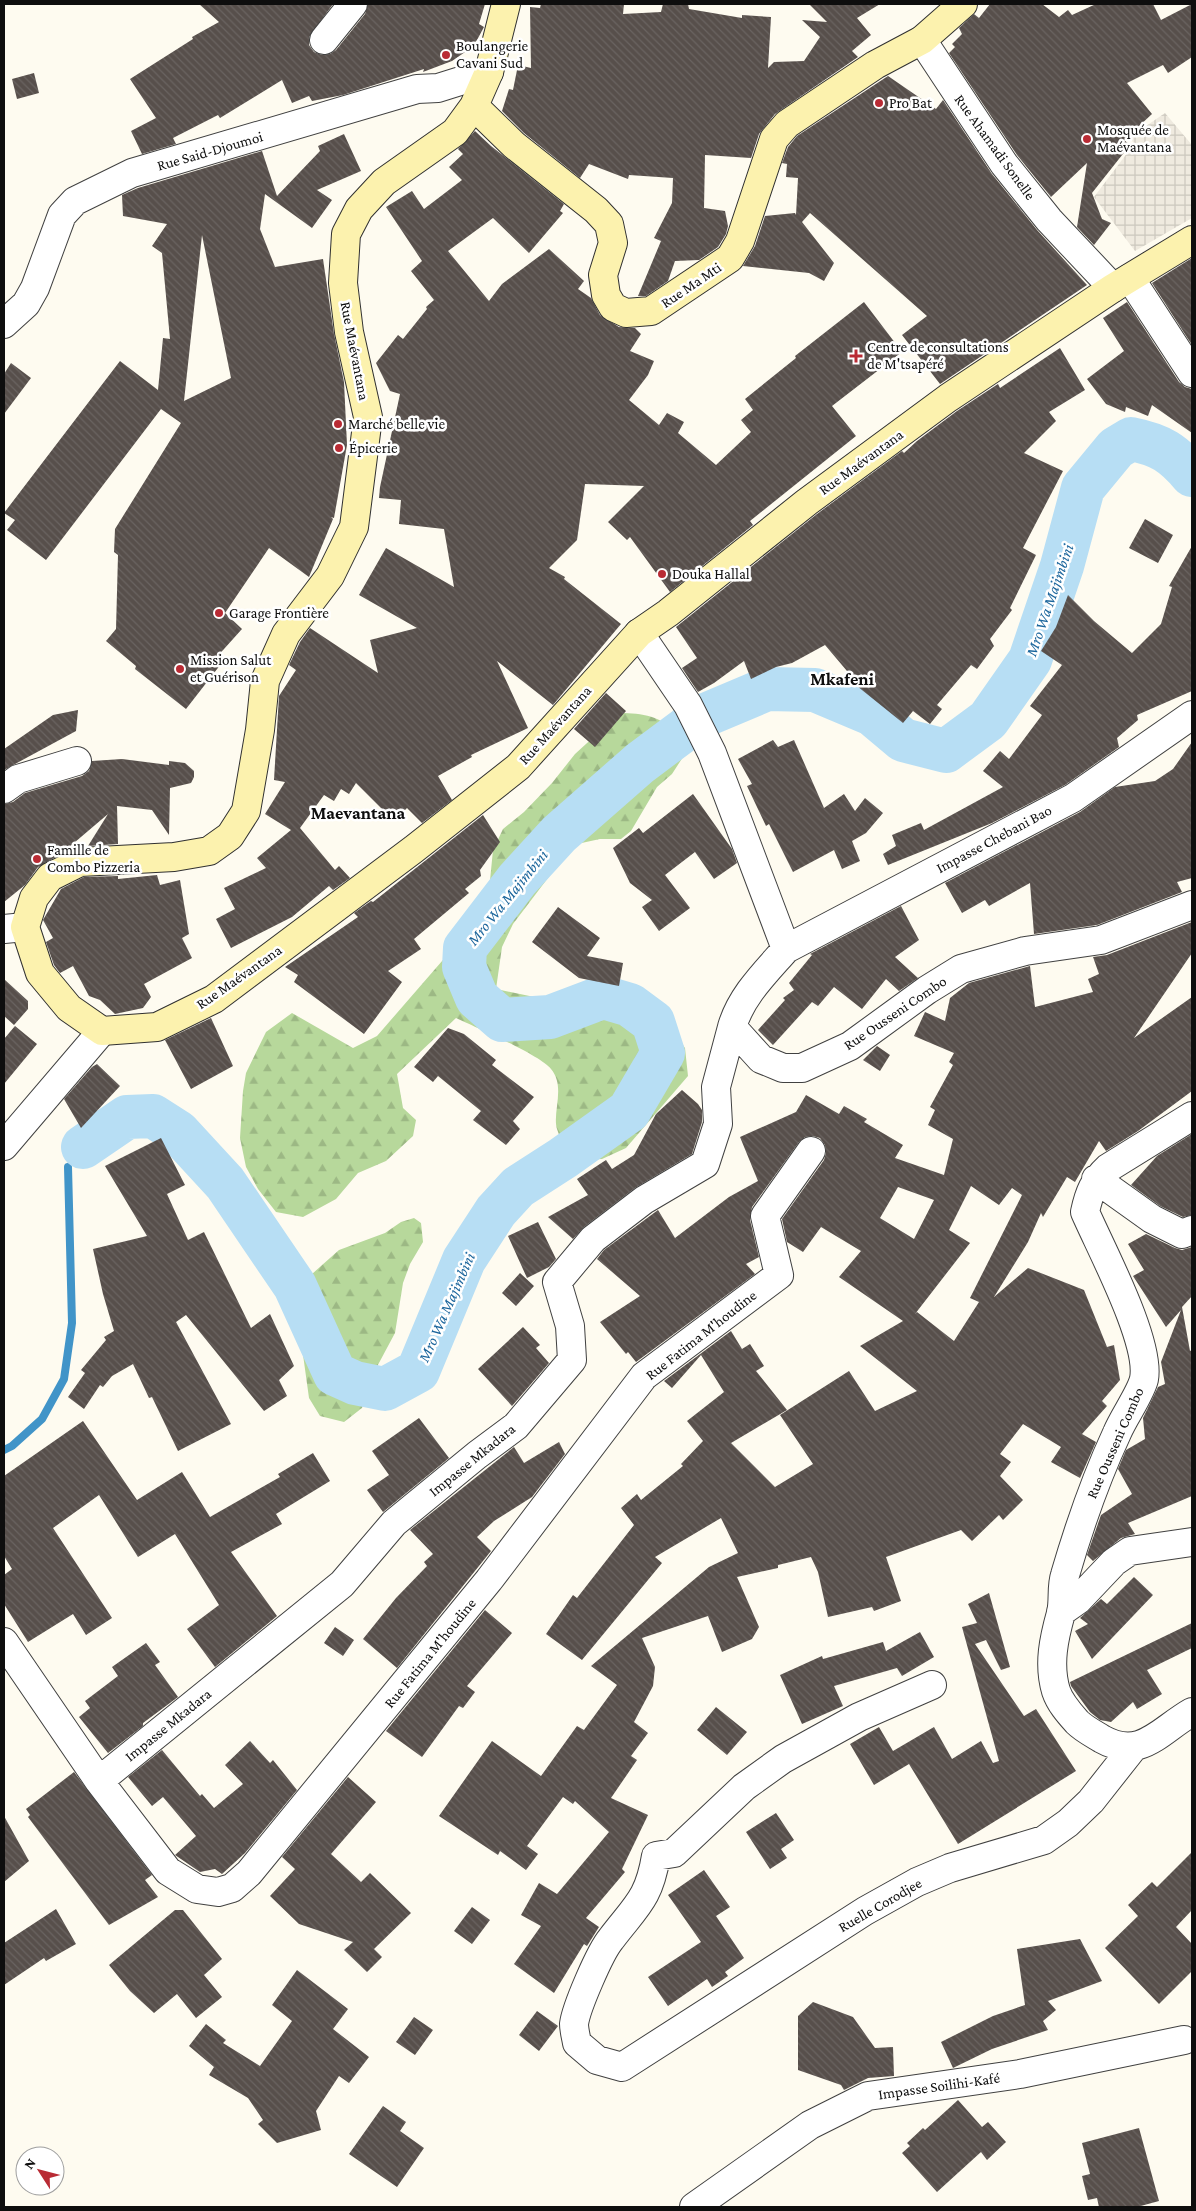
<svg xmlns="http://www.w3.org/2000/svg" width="1196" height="2211" font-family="'Crimson Pro',serif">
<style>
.forest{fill:url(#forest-firs)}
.plaza{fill:url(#plaza-grid)}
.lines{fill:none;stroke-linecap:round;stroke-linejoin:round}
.stream{stroke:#4194c8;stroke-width:8}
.river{stroke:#b7def4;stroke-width:44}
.building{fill:url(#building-back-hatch);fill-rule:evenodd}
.street-casing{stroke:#414141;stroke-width:30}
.secondary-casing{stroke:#303030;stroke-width:30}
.street{stroke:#fff;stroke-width:28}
.secondary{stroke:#fcf2ae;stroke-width:28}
.poi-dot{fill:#b92b34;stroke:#fff;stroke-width:2}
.labels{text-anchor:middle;stroke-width:5;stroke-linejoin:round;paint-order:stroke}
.poi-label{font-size:15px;fill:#0e0e0e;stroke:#fff;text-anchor:start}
.street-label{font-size:15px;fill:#0e0e0e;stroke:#fff}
.water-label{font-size:16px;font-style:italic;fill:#1c669c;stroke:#fff}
.quarter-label{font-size:18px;font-weight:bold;fill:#0e0e0e;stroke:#fff}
</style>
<defs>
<pattern id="forest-firs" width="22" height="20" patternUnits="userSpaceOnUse" patternTransform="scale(1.25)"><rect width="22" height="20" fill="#b7d89b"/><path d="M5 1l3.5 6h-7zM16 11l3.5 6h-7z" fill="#9cb884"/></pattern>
<pattern id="plaza-grid" width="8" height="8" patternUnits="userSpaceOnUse" patternTransform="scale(1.25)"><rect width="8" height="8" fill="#efeadf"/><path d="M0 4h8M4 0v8" fill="none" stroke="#ccc8be"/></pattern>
<pattern id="building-back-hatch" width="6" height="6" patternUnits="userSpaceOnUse" patternTransform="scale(1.25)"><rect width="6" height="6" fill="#574f4b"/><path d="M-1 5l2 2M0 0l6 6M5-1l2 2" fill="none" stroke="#6a6461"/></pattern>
</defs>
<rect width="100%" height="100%" fill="#fefbf0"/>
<path class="forest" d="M620,713c22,0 42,3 57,21 4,5 5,16 6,23l-11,17 -15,13 -26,44 -10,8h-21l-23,5 -23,26 -41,54 -11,23 -6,42 110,23 60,9 19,27 3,28 -62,72 -24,11 -24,1c-9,-9 -17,-18 -21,-31 -5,-17 9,-42 -6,-60 -11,-14 -76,-42 -95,-51l-59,56 6,34 13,12 -3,16 -27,25 -28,12 -22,26 -33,18 -27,-5 -18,-23 -12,-22 -6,-29 3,-47 3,-18 20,-41 26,-19 61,35 24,-12 98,-113 13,-22 5,-51 10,-21 21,-17 28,-29 23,-29z
M414,1218l7,5 2,19 -13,22 -7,19 -8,50 -23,43 -10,32 -18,14 -24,-6 -11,-18 -9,-65 -9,-13 12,-38 36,-32 46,-17 16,-11z"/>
<path class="plaza" d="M1165,113l27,32v73l-57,33 -41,-54 40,-53 -4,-7z"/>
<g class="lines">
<path class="stream" d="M4,1450l8,-4 30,-27 22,-40 8,-56 -4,-156"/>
<path class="river" d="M83,1147l44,-30 26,-1 25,16 47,51 70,103 40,88 20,9 30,6 33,-18 46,-111 32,-49 22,-24 45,-29 66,-47 34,-58 -10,-31 -23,-17 -27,-8 -53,20 -48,3 -25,-22 -13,-31 1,-19 52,-68 42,-46 81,-71 63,-47 64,-27 48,1 57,24 31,26 43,11 42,-31 42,-60 32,-94 21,-78 33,-40 15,-9c30,6 42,14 61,36"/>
</g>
<path class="building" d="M199,4h134l-24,33v8l5,7 8,3 8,-1 6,-4 29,-36 3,-10h117l-6,20 5,3 -7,13 -9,10 -16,11 -29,11 1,-3 -81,26 -31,6 -3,-5 -17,7 -10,-23 -62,38 -2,-3 -45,23 3,6 -34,10 -11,-23 25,-13 -26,-39 63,-40 -1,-2 27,-15z
M541,4h83l-1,10 38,-2 2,-8h25l1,5 53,9v-3l29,2 -3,51 6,-6 30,-1 16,-24 -18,-17 25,2 -18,-18h71l-23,14 14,17 -19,16 6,6 -83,57 -16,20 -8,24 -46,-3 -1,53 21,3 3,15 -2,8 -8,13 -19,13 -24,1 -7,20 -22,15h-8l23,-55 -7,-3 18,-35 1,-25 -44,-3 -1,4 -39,-15 -9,14 -56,-45 -22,-22 7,-22 4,1 5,-25 13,3 -1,-61 10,1z
M990,4h52l17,13 9,-7 4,5 24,-11h57l8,16 31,-16v53l-24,16 -5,-8 -36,18 25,31 -28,26 6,5 -38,48 10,26 9,4 -17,22 -17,-18 10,-64 -36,34 -34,-42 -68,-102 6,-6 -3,-3 10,-10 -3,-6 15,-14 5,4z
M34,73l5,20 -22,6 -5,-20z
M888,76l48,33 7,-9 49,74 45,56 50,55 -147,99 -38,-49 25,-19 -117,-103 -8,9 32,41 -10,18 -15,-8 -66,-7 12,-20 10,-30 30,-3 1,2 2,-37 -12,-1 1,-13 -5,-1 6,-16 9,-11z
M475,131l16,15 73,58 -4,7 3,2 -34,40 -36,-35 -45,33 41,50 13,-17 47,-35 35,32 -6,8 13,9 9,17 19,12 16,1 6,6 -11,17 24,10 -6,14 -19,25 30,25 8,-12 17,9 -6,11 38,32 35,-33 -10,-12 12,-10 -8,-11 51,-41 -1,-2 69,-54 38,50 -70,54 24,30 -106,85 3,4 -83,67 -40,-55 -3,3 -19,-18 36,-36 -59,-2 -8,56 -28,28 16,9 -1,2 57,45 -68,81 -56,-44 31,67 -57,27 1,2 -34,19 14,24 -30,23 -15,-15 -13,13 -38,-38 -7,11 -8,-5 -7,12 -10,-6 -24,33 35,42 4,-4 11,12 -17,12 -4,-4 -37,31 -61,31 -15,-29 19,-10 -11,-21 42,-20 -9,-10 34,-28 -26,-16 20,-32 -11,-2 5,-84 17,-26 -7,-5 11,-23 10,-14 68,45 -8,-33 47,-12 -58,-33 27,-47 68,39 -10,-58 -45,-5 2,-24 -22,-2 1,-11 20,-93 -10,-3 -14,-28 22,-28 5,4 24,-30 -1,-2 8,-7 -23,-29 11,-10 -36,-54 26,-16 12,18 38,-29 -13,-13 14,-13 -5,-5z
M344,134l17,37 -44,19 15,10 -20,28 -47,-34 -5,35 15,38 48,-8 11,75 10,48 3,63 -13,73 -3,-1 2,2 -24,58 -40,-29 -44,65 17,16 -27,30 6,5 -35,45 -51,-40 1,-3 -30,-25 10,-12 2,-74 -4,-3 1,-23 66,-106 -20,-14 -115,151 -39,-30 8,-10 -11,-7 116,-152 38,29 5,-52 7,1 -8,-86 -10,-7 15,-22 -44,-8 -1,-21 16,-7 124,-37 15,45 43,-45 -2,-5zM202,235l29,143 -47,23z
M1192,258v87l-40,-62z
M1127,302l52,80 6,5 7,2v44l-40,-28 -4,11 -22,-9 -1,5 -19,-8 -19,-25 37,-28 -21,-33z
M1060,348l25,42 -36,22 7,9 -32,32 39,18 -40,77 13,7 -26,53 2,2 -22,29 4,7 -17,23 -6,-4 -34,40 5,4 -12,15 -17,-13 -10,12 -46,-37 1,-2 -33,-39 -33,18 -16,4 -25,12 -7,-18 -30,22 -16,9 -16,-24 15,-10 -21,-31 141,-113 85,-63 2,2 13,-12 40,-30 41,-27 2,4z
M11,363l20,15 -27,36v-40z
M1145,519l28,16 -15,28 -29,-15z
M1192,546v145l-55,24 1,5 -21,18 2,9 -54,38 -73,38 -104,42 -5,-11 13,-8 -4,-11 29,-12 3,7 79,-43 -20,-16 17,-20 9,8 33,-44 -12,-9 32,-41 -21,-14 15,-24 12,-32 26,26 38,32 29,-29 11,-37 -3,-1z
M606,693l20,18 -31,36 -21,-18z
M78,710l-2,21 -72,39v-21l49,-34z
M773,740l5,7 16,-7 30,68 20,-14 11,17 10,-13 18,15 -17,20 -14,8 8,20 -18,8 -8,-19 -41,22 -24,-48 -3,2 -19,-40 5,-2 -14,-25z
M1192,742v136l-15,4 5,10 -85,33 -63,9 -4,-51 -41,23 -4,-6 -23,13 -17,-30 135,-71 35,-25 40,-6 18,-12z
M122,759l47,6v-4l16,2 9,8v6l-3,6 -21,5 -1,47 -17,-25 -35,-4 1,38 -30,2 20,-32 -47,40 -23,13 -13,18 -21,17v-98l9,-2 12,-9 57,-17 7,-5 3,-10z
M693,794l39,55 5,14 -23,16 -19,-27 -30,23 25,33 -31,23 -17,-24 10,-7 -22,-17 -17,-35 26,-20 4,5z
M483,815l17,27 -20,28 1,6 -16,13 4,4 -55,46 7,10 -33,22 14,11 -38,52 -70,-52 4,-7 -13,-8 73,-50 -4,-4 17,-12 2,1z
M157,875l3,10 20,-5 9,54 -7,4 10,20 -48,26 7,13 -8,11 -28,6 -15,-14 -11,-4 -16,-30 -13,7 -6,-8 -8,-23 7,-4 -10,-18 18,-31 23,-12 34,-1v3z
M901,906l18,34 -24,17 23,21 -19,13 -13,-12 -24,30 -28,-22 -16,19 -6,-4 -39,43 -15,-15 27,-30 -2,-2 11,-8 -5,-7 23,-28 -2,-1z
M558,907l42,31 -13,18 36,7 -4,23 -40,-8 -47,-36z
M1192,922v31l-58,85 58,-41v94l-54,40 -32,20 -7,-10 -24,41 -8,-5 -24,40 -2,-4 -13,29 -34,55 34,-29 56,22 23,57 7,-2 6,35 -18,21 5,5 -25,28 14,8 -16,36 -29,-16 10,-15 -38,-23 -23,30 11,8 -11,14 23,24 -20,20 -4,-5 -27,26 -11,-11 -75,27 15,44 -27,10 -2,-4 -44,10 -10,-45 -7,-15 -33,8v3l-41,9 22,50 -7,12 -30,13 -14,-36 -66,22 13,29 -2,19 -19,36 14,11 -17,23 6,4 -26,38 37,17 -26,54 3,3 -39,46 13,9 -12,19 -3,-2 -30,49 -40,-29 27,-38 -20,-11 18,-32 18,11 52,-62 -34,-31 -2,3 -10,-7 -36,49 11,8 -12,16 -26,-19 -2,4 -59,-39 53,-75 49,35 36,-50 7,4 33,-45 -26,-19 118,-99 29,-14 -17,-35 -66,39 7,6 -80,97 -36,-26 27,-39 4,3 57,-73 -13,-17 16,-14 4,6 42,-34 -2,-2 22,-23 -16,-20 37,-29 -23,-37 -29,33 -8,-7 67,-50 11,18 8,-5 14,22 -8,5 31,39 -56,33 44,44 38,-23 -33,-49 69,-44 26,40 42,-20 -57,-45 43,-25 -64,-44 22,-26 -40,-24 -18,25 -16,-10 -5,-23 42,-59 2,-7 -1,-8 -5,-7 -7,-2 -8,1 -6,5 -47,65 -2,13 9,37 -13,7 9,10 -119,88 -8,-10 -2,2 -26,-32 40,-26 -43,-37 7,-9 54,-40 17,28 54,-41 29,-16 -18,-44 56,-25 10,-17 33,19 5,-8 23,13 -3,3 39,23 -8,13 49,17 9,-36 -25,-14 7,-15 -5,-3 23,-42 -4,-3 5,-9 -40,-17 11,-24 20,9 5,-23 19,-15 61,-17 5,41 58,-15 -5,-13 11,-5 -6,-17 14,-2zM971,1186l28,19 13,-17 10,7 -52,103 9,4 -25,39 -37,-29 -2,2 55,-71 -21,-13zM898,1187l36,13 -20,39 -34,-21z
M4,979l24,22v8l-14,16 -10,-9z
M211,1018l22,48 -42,23 -26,-49z
M15,1026l22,18 -33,40v-45z
M448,1028l16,6 32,26 -4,5 42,32 -21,24 7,8 -14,16 -33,-25 8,-9 -43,-35 -5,6 -19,-15z
M877,1046l13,9 -10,16 -17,-11z
M97,1064l23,22 -39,42 -17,-29 28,-32z
M682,1090l16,14 4,6v12l-10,32 -57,34 -51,39 -11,12 -25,-22 40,-22 -11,-16 29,-19 6,9 22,-14 22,-41z
M1192,1134v81l-9,2 -23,-11 -29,-21 26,-29z
M161,1138l24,47 -18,9 21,46 16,-8 47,96 19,-14 24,52 -15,14 8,16 -23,15 -78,-96 -10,7 55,102 -53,27 -26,-54 -3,1 -16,-34 -21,12 -9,11 -3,-2 -16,24 -16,-12 17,-24 -4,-3 25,-30 -2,-3 10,-6 -11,-37 -10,-45 54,-13 -42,-70z
M538,1222l18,37 -7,8 -22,11 -19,-42z
M1146,1234l29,14 7,2 10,-3v49l-10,11 8,44 2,-1v146l-64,27 7,11 -14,4 -28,23 -6,-6 14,-40 31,-21 -14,-25 8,-19 19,-11 -2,-21 15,-31 7,-3 -4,-22 20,-52 -15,17 -33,-51 11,-6 -16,-26z
M520,1273l14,13 -18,20 -14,-13z
M523,1327l17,18 -4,3 13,15 -37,43 -34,-37z
M419,1418l30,40 -66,54 -16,-22 22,-15 -17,-24z
M83,1421l54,79 45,-28 28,45 70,-40 -2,-3 35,-21 17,28 -54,33 6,10 -51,28 46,64 -62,51 -28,-38 32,-24 -44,-71 -37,23 -39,-62 -46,33 59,90 -26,17 -13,-21 -45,28 -24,-38v-29l8,-6 -8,-13v-80z
M559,1442l6,12 -33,43 -38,24 -17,16 14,14 -94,117 -34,-29 33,-41 31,-32 -3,-4 9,-8 -23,-24 104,-83 10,16z
M1134,1577l19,18 -61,64 -17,-28 13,-7 -8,-6 21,-19 6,5z
M989,1593l21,74 -9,3 -15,-30 -11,4 49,72 12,-7 40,62 -118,73 -49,-80 -35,21 -24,-41 29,-17 14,24 41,-24 18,32 29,-18 12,22 6,-2 -37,-134 15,-4 -9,-19z
M485,1610l27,23 -45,53 8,6 -12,16 -4,-2 -37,51 -36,-26z
M1192,1623v25l-45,22 15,24 -25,15 -4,-7 -22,20 -11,-2 -10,-8 -19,-26 -1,-4z
M335,1627l19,13 -11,16 -19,-13z
M920,1632l14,25 -32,19 -5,-8 -63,18 9,20 -41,18 -22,-49 42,-19 1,3 60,-17 3,9z
M146,1643l14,19 -5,3 23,32 -35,26v3l-35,27 -29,-36 11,-9 -5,-7 33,-25 -6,-9z
M716,1707l31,25 -20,23 -30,-25z
M250,1741l20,22 3,-3 24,30 -52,63 -23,21 -7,-5 -15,3 -25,-17 21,-19 -33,-39 -11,9 -24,-29 34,-27 38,46 2,-2 12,14 29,-24 -18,-19z
M74,1772l78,103 -7,5 13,17 -49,28 -81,-108 2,-2 -4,-6z
M348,1777l28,25 -45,52 30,28 9,-9 41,40 -37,36 8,8 -15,15 -23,-22 9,-8 -54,-18 -29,-28 25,-27 -13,-12z
M776,1813l18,27 -13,9 6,9 -17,11 -24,-37z
M4,1816l25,45 -25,21z
M1192,1852v58l-16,17 16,17v27l-33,33 -54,-56 33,-32 -10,-11 24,-23 5,5z
M704,1870l26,37 -14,9 28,42 -19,14 3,4 -16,11 -5,-8 -39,27 -20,-29 53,-35 -33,-47z
M472,1907l18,13 -18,24 -18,-13z
M56,1909l20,35 -30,17 -2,-3 -40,27v-42z
M175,1910h8l39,49 -18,16 18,22 -26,21 -19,-24 -23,19 -24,-22 -21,-26z
M1080,1939l22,42 -54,20 8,9 -13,11 5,9 -56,19 -39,19 -12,-26 52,-26 32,-11 -8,-56z
M297,1970l51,39 -15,20 36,28 -20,26 -10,-7 -23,35 5,19 -44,13 -19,-19 5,-4 -15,-22 -39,-23 5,-8 -25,-21 17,-22 20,16 -3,3 37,23 32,-45 -20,-16z
M813,2002l40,15 22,31 18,-1 1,29 -26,2 -24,12 -3,-5 -43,-15v-54z
M537,2011l21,15 -19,25 -20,-16z
M414,2017l19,13 -18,25 -19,-13z
M958,2100l24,27 6,-5 18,20 -19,18 -6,-8 -44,40 -35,-39 8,-7 -3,-3 16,-15 2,2z
M383,2106l23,16 -6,9 24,17 -27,39 -48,-33z
M1139,2128l20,73 -22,6h-38l-2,-9 -9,2 -6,-24 8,-2 -8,-31z"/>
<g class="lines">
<defs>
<path id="street" d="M324,40l29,-36
M922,40l82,124 45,56 64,68
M1130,278l62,95
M4,324l22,-20 9,-16 27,-73 13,-14 57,-28 285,-84 21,-1 51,-16
M639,633l49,72 24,48 74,196c-21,24 -45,47 -54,78l29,32 22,9h19l48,-22 77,-56 34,-21 64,-18 76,-11 91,-35
M4,789l14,-10 59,-18
M4,929l21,-2
M786,949l287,-151 119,-83
M1192,1116l-84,52c-14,13 -19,25 -23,44 16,37 66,130 59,167 -3,14 -21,39 -27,54 -21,45 -38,94 -52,142 -4,12 -1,26 -4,38 -7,25 -13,51 -5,78 4,12 13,22 21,31 7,7 17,12 25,17 39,22 58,-9 90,-27
M4,1146l98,-115
M1096,1179l56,40 30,15 10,-4
M1061,1612l17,-12 36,-38 16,-11 62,-9
M4,1642l95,139 69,90 29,18 21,3 14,-4 17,-15 240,-293 155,-204 135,-101 -14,-59 46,-65
M932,1685l-73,32 -76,42 -39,28 -70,66 -18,3c-7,43 -20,50 -45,83 -11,13 -35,69 -37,85 0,6 2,13 3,19l20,17 25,7 243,-156 52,-29 33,-14 94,-28 24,-17 23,-22 41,-52
M99,1781l243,-197 52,-61 83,-68 39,-29 56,-66 -2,-34 -13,-44 36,-43 51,-39 61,-36 13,-40 -2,-37 16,-60
M694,2207l116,-82 58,-29 152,-22 164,-34"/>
<path id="secondary" d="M506,4l-17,68 -15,34 -19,26 -71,50 -25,27 -13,25 -3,49 6,49 19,85 -14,110 -24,49 -44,58 -21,47 -5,49 -14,81 -16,25 -21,15 -35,6 -94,5 -30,15 -16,21 -9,29 15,46 29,35 33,23 55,-4 57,-28 200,-150 104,-82 121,-134 29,-20 139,-111 141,-104 165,-110 79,-48
M474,106l40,39 82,65 13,14 4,19 -10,32 3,20 7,12 13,6 25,-2 79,-53 10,-17 34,-102 13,-15 88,-59 47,-25 41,-36"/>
</defs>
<use href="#street" class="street-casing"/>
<use href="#secondary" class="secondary-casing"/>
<use href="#street" class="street"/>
<use href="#secondary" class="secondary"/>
</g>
<g class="poi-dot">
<circle cx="446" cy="55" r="5"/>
<circle cx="879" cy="103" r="5"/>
<circle cx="1087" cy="139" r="5"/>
<path d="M853.5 348.5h5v5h5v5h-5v5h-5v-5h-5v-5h5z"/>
<circle cx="338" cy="424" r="5"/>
<circle cx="339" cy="448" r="5"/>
<circle cx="662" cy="574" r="5"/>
<circle cx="219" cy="613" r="5"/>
<circle cx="180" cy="669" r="5"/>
<circle cx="37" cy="859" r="5"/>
</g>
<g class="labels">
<g class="poi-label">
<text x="456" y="51">Boulangerie<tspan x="456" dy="17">Cavani Sud</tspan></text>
<text x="889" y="108">Pro Bat</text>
<text x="1097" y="135">Mosquée de<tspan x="1097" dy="17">Maévantana</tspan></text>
<text x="867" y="352">Centre de consultations<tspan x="867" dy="17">de M'tsapéré</tspan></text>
<text x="348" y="429">Marché belle vie</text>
<text x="349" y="453">Épicerie</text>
<text x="672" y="579">Douka Hallal</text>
<text x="229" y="618">Garage Frontière</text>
<text x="190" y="665">Mission Salut<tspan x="190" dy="17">et Guérison</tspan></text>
<text x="47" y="855">Famille de<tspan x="47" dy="17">Combo Pizzeria</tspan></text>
</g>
<g class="street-label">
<text transform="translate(995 147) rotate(54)" y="5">Rue Ahamadi Sonelle</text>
<text transform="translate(210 151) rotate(-16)" y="5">Rue Said-Djoumoi</text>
<text transform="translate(691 285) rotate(-34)" y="5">Rue Ma Mti</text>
<text transform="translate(355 351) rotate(79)" y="5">Rue Maévantana</text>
<text transform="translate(861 462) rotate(-36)" y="5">Rue Maévantana</text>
<text transform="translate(555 725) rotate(-48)" y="5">Rue Maévantana</text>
<text transform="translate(994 839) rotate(-28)" y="5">Impasse Chebani Bao</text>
<text transform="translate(239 977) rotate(-35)" y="5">Rue Maévantana</text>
<text transform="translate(895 1013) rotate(-34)" y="5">Rue Ousseni Combo</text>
<text transform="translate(701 1335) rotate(-38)" y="5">Rue Fatima M'houdine</text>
<text transform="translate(1115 1443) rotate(-66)" y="5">Rue Ousseni Combo</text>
<text transform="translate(472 1460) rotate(-39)" y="5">Impasse Mkadara</text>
<text transform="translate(430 1653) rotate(-51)" y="5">Rue Fatima M'houdine</text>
<text transform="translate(168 1725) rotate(-39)" y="5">Impasse Mkadara</text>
<text transform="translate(880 1905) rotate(-30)" y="5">Ruelle Corodjee</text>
<text transform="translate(939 2086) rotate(-8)" y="5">Impasse Soilihi-Kafé</text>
</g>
<g class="water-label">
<text transform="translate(1049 600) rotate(-71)" y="6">Mro Wa Majimbini</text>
<text transform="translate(507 897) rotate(-51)" y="6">Mro Wa Majimbini</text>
<text transform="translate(446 1307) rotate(-66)" y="6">Mro Wa Majimbini</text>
</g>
<g class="quarter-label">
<text x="842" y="685">Mkafeni</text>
<text x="358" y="819">Maevantana</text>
</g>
</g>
<rect width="1196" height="2211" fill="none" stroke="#0e0e0e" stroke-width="10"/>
<g transform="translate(40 2171) rotate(306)"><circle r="24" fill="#ffffff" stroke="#9f9f9f"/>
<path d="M0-4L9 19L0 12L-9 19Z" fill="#b92b34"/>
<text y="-8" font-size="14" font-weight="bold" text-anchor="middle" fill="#0e0e0e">N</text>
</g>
</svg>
